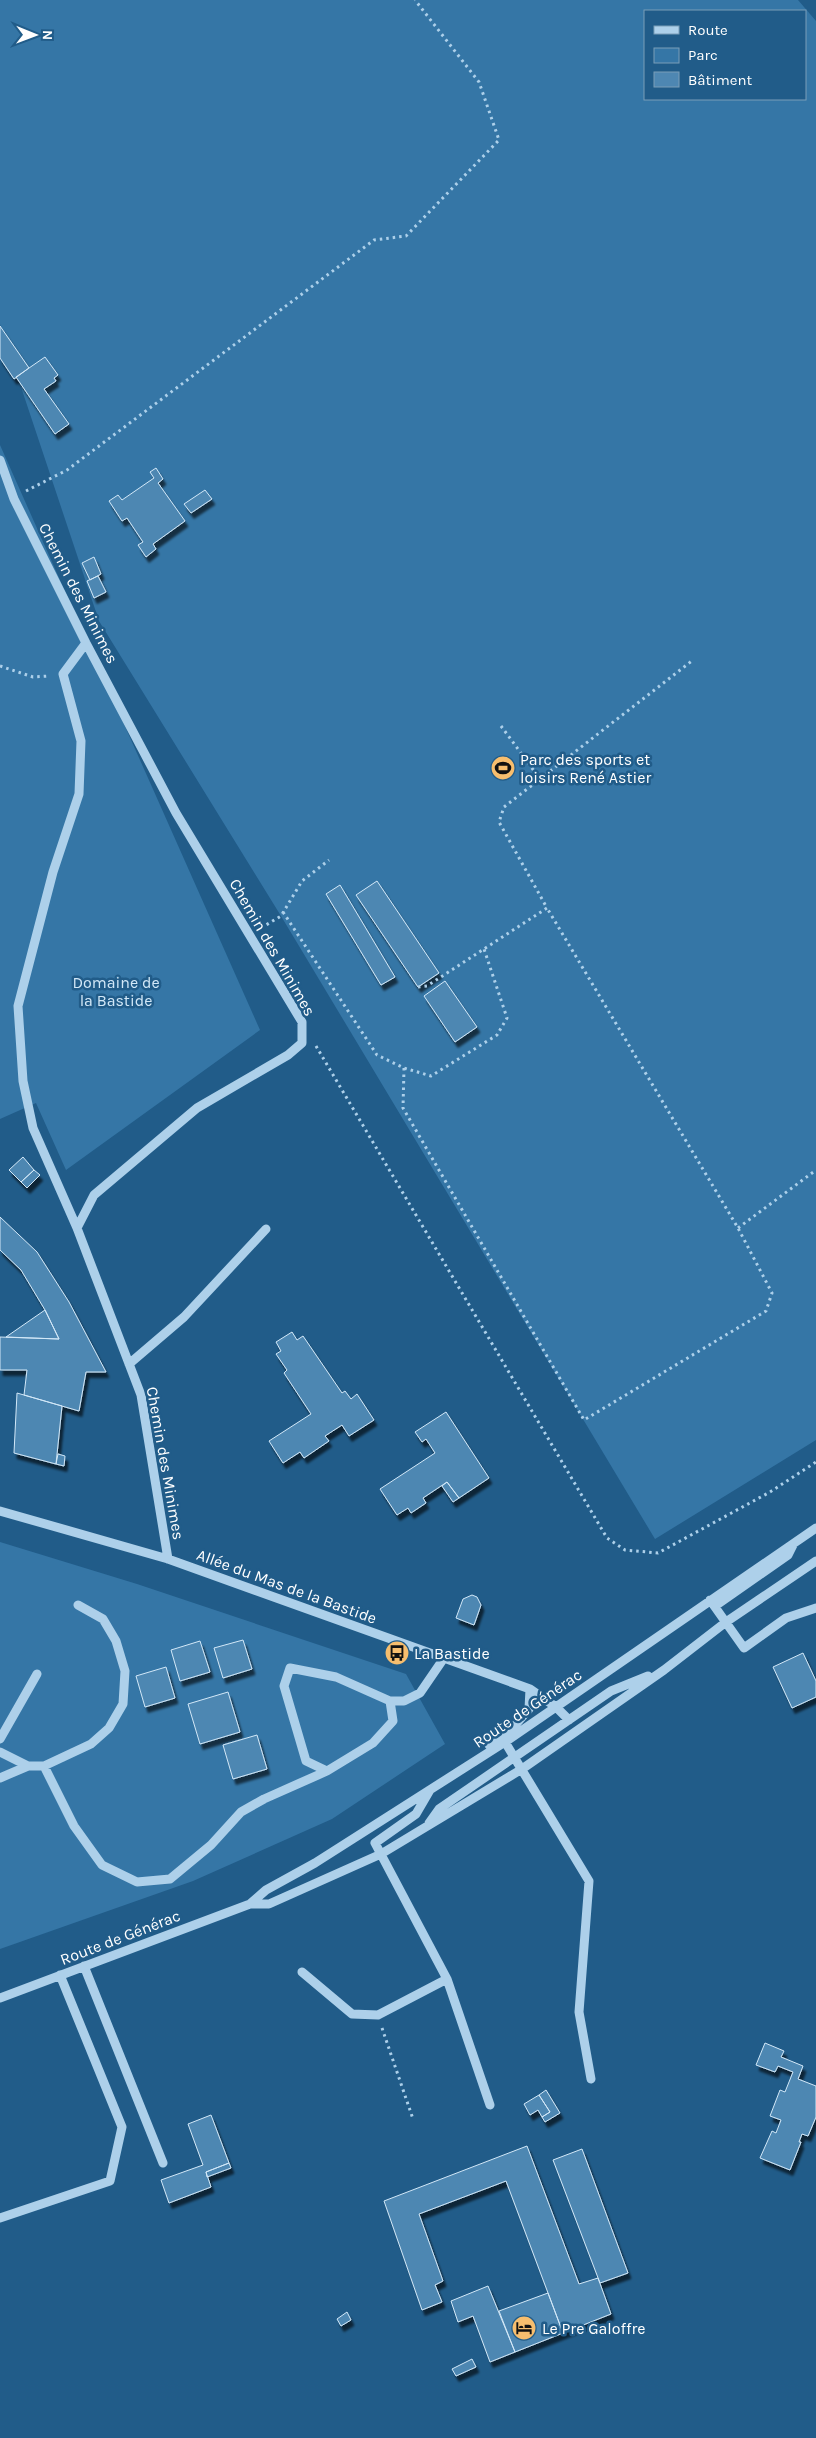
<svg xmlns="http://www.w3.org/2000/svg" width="816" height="2438" font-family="Karla,sans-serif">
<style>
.green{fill:#3576a6;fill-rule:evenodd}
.building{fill:#4e87b2;stroke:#d2e8f8;filter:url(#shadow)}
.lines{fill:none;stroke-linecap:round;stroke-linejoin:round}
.path{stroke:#add0ea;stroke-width:3;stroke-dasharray:2.5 4;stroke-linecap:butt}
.minor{stroke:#add0ea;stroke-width:9}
.labels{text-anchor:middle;stroke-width:5;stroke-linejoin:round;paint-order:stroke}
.street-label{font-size:16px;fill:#fff;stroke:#215c89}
.poi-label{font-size:16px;fill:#fff;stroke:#215c89;text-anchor:start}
.park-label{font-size:16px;fill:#d2e8f8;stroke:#215c89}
</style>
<defs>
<filter id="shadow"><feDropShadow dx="3" dy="5.5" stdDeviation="1" flood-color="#0009"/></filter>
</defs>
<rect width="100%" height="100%" fill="#215c89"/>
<path class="green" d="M0,0h798l18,21v1419l-161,99 -374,-623 -182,-295 -99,-297zM645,11h160v88h-160z
M0,445l260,585 -194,140 -30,-67 -36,16z
M0,1542l137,42 269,90 39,70 -113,75 -139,62 -193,68z"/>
<path class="building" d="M0,326l29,42 -15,11 -14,-21z
M45,357l13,18 -4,3 2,3 -12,8 25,35 -14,10 -39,-57z
M156,468l7,11 -5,4 27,38 -32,23 3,5 -10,8 -8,-12 5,-3 -16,-24 -5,3 -13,-20 9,-6 4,5 32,-22 -4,-6z
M205,490l7,9 -21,14 -7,-9z
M94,557l7,17 -11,6 -8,-17z
M98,576l8,16 -12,6 -7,-17z
M377,881l62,92 -21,14 -62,-92z
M340,885l55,92 -14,8 -55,-91z
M445,981l32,46 -22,15 -31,-46z
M23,1157l11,13 -13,12 -12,-12z
M34,1170l6,5 -13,13 -6,-6z
M0,1217l37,35 32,50 37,70h-20l-7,39 -55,-16 3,-25h-27v-33l59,2 -14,-29 -24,-40 -21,-20z
M45,1310l14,29 -53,-2z
M292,1332l5,8 6,-4 39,57 3,-2 6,8 6,-5 17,26 -25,16 -7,-11 -17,11 4,5 -25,17 -4,-6 -17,11 -14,-22 42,-27 -27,-41 3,-3 -11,-16 5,-3 -5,-9z
M17,1393l45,13 -6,58 -42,-11z
M446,1412l43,66 -30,20 -12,-16 -24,16 3,5 -15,10 -3,-5 -11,7 -17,-26 55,-36 -9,-14 -4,3 -7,-10z
M58,1454l7,2 -1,10 -8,-2z
M447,1482l12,16 -6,4 -11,-16z
M472,1595l5,2 4,8 -7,20 -18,-7 7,-19z
M243,1640l9,29 -29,9 -9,-30z
M200,1641l10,31 -30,9 -9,-31z
M803,1653l13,28v16l-24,11 -19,-41z
M166,1667l9,31 -30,9 -9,-31z
M228,1692l12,40 -40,12 -12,-40z
M257,1735l10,34 -34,10 -10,-34z
M765,2043l19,8 -3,6 22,9 -5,13 18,7v31l-8,19 -6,-2 -3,8h2l-11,28 -30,-12 12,-27 4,2 5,-13 -11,-4 10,-26 5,2 8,-20 -15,-6 -3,6 -19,-7z
M546,2090l14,23 -15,9 -3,-5 8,-5 -11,-17z
M539,2095l11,17 -8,5 -4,-7 -8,5 -6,-11z
M211,2115l18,48 -23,9 5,15 -42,16 -8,-23 42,-15 -15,-41z
M527,2146l52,138 19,-6 13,36 -48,19 -57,-152 -87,33 24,67 -8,4 7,17 -20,8 -38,-109z
M582,2149l46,124 -28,10 -47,-123z
M229,2163l2,5 -24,9 -1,-5z
M488,2286l27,66 -25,10 -17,-46 -15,6 -7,-21z
M548,2293l15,40 -48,19 -16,-41z
M347,2312l4,8 -10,6 -4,-7z
M472,2359l4,8 -20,9 -4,-7z"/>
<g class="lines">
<path class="path" d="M26,491l41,-21 307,-230 32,-4 93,-96 -20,-58 -64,-82
M0,666l33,11 17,-1
M501,726l39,53
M283,912l94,143 27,13 27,8 66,-41 10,-17 -23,-69
M261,928l20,-12 21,-35 27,-21
M418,987l9,-1 120,-78 -48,-86 5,-15 189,-147
M316,1046l291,492 18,12 33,3 112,-61 46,-30
M404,1068l-1,40 181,312 182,-109 6,-18 -34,-65 -191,-320
M738,1228l78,-58
M382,2028l31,91"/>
<path class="minor" d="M0,460l14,39 72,144 90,170 126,209v21l-14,12 -91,53 -103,87 -17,33 64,167 27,164
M77,1228l-44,-100 -10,-47 -5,-75 35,-134 26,-78 2,-53 -18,-67 23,-31
M129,1364l55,-47 82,-88
M0,1511l168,48 362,130 26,18 13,13
M710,1600l34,48 42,-30 30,-10
M715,1606l73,-51 5,-10
M390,1701l3,20 -20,22 -46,28 -21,-10 -22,-75 6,-18 46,9 54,24h14l16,-8 24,-35
M0,1739l37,-65
M505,1742l84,139 -10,131 12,67
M489,1745l21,-14 19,-22 1,-20
M0,1752l28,14
M44,1766l30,60 28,39 35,17 33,-3 41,-34 30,-33 23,-13 63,-28
M0,1778l28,-12h16l47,-22 18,-16 14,-24 2,-33 -9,-30 -13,-22 -25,-14
M430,1790l-14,24 -41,29 72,136 43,126
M429,1823l10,-14 172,-118 37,-15
M250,1904l16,-14 49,-27 190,-121 311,-214
M84,1966l79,197
M302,1972l50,42 26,1 69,-36
M0,1998l250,-94h19l112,-50 141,-85 142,-99 62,-48 90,-61
M0,2218l110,-37 12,-54 -62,-152"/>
</g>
<defs>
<symbol id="stadium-disc" viewBox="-11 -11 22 22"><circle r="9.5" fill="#f7be6e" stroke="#215c89"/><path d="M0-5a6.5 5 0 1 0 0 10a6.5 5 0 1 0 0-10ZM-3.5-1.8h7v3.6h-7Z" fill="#111"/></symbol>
<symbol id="bus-disc" viewBox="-11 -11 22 22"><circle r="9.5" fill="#f7be6e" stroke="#215c89"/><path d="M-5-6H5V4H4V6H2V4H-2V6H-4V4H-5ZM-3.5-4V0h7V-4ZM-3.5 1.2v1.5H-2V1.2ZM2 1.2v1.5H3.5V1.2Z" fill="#111"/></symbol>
<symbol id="hotel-disc" viewBox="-11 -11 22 22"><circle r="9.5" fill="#f7be6e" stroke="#215c89"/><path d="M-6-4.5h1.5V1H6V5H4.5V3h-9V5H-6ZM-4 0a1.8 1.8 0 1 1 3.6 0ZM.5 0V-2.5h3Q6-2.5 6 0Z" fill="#111"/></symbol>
</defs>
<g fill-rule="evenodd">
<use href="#stadium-disc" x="489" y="754" width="28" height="28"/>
<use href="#bus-disc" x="383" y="1639" width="28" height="28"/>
<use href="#hotel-disc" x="510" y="2314" width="28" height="28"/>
</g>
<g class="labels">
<g class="street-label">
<text transform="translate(79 593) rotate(63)" y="6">Chemin des Minimes</text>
<text transform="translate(273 947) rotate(60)" y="6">Chemin des Minimes</text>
<text transform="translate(166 1463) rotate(80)" y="6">Chemin des Minimes</text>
<text transform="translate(287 1586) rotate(20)" y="6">Allée du Mas de la Bastide</text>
<text transform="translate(527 1708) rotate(-34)" y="6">Route de Générac</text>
<text transform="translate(120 1937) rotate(-21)" y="6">Route de Générac</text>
</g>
<g class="poi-label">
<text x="520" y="765">Parc des sports et<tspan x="520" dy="18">loisirs René Astier</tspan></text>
<text x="414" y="1659">La Bastide</text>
<text x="542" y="2334">Le Pre Galoffre</text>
</g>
<g class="park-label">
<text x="116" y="988">Domaine de<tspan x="116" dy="18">la Bastide</tspan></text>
</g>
</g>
<rect x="644" y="10" width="162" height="90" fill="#215c89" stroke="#7a9db8"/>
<rect x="654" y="26" width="25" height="8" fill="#add0ea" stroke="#7a9db8"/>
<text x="688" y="35" font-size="15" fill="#ffffff">Route</text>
<rect x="654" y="48" width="25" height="15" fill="#3576a6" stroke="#7a9db8"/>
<text x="688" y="60" font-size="15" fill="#ffffff">Parc</text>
<rect x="654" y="72" width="25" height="15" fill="#4e87b2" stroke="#7a9db8"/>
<text x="688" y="85" font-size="15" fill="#ffffff">Bâtiment</text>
<g transform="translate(35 35) rotate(91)" stroke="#215c89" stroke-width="4" paint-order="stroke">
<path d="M0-4L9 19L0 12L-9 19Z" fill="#ffffff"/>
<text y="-8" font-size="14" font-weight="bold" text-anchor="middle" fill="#ffffff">N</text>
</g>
</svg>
